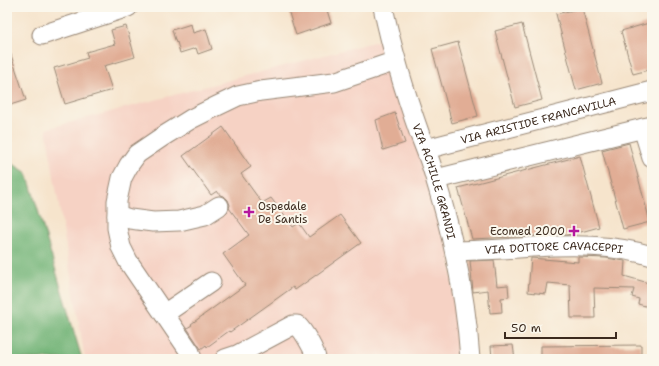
<svg xmlns="http://www.w3.org/2000/svg" width="659" height="366" font-family="'Shantell Sans',sans-serif">
<style>
.built{fill:#f6d2c4}
.forest{fill:#72b477;stroke:#566f4a}
.building{fill:#e1ad95}
.lines{fill:none;stroke-linecap:round;stroke-linejoin:round}
.minor-casing{stroke:#988775;stroke-width:21}
.minor{stroke:#fff;stroke-width:19}
.poi-dot{fill:#b5179e;stroke:#fbf7ec;stroke-width:1.5}
.labels{text-anchor:middle;stroke-width:4;stroke-linejoin:round;paint-order:stroke}
.street-label{font-size:11px;fill:#3b2a1e;stroke:#fbf7ec}
.poi-label{font-size:11px;fill:#3b2a1e;stroke:#fbf7ec;text-anchor:start}
</style>
<rect width="100%" height="100%" fill="#fbf7ec"/>
<filter id="ink" filterUnits="userSpaceOnUse"><feTurbulence type="fractalNoise" baseFrequency=".025" numOctaves="2"/><feDisplacementMap in="SourceGraphic" scale="8" xChannelSelector="R" yChannelSelector="G"/><feConvolveMatrix kernelMatrix="1 2 1 2 8 2 1 2 1" color-interpolation-filters="sRGB"/></filter>
<filter id="wash" filterUnits="userSpaceOnUse"><feTurbulence type="fractalNoise" baseFrequency=".012" numOctaves="4" result="noise"/><feDisplacementMap in="SourceGraphic" scale="16" xChannelSelector="R" yChannelSelector="G"/><feGaussianBlur stdDeviation="0.9" result="paint"/><feColorMatrix in="noise" values="0 0 0 0 0 0 0 0 0 0 0 0 0 0 0 0 0 1.4 0 .05"/><feComposite in="paint" operator="in"/></filter>
<g filter="url(#wash)">
<rect width="100%" height="100%" fill="#f6e4cc"/>
<path class="built" d="M381,40l18,45 52,172 6,102h-372l-39,-230z"/>
<path class="forest" d="M7,160l20,13 55,186h-75z"/>
<g id="blocks">
<path class="building" d="M287,7h39l5,16 -35,12z
M582,8l20,75 -26,7 -20,-76z
M649,23l3,10v36l-19,5 -12,-43z
M191,24l2,9 13,-4 6,20 -14,5 -2,-6 -16,5 -3,-11 -1,1 -4,-13z
M522,24l20,76 -27,7 -20,-76z
M126,26l9,31 -31,9 8,24 -47,14 -11,-36 34,-10 -2,-6 29,-8 -4,-14z
M458,42l20,74 -26,7 -20,-74z
M7,49h2l17,51 -19,6z
M395,113l10,30 -22,7 -7,-30z
M223,127l28,40 -10,7 21,29 9,-5 22,29 6,-4 10,14 31,-22 21,28 -66,47 -2,-3 -63,45 -1,-1 -22,16 -1,-2 -5,4 -14,-21 5,-3 -1,-1 54,-39 -22,-31 26,-19 -20,-27 1,-3 -2,-5 -4,-4 -4,-1 -3,-4 -6,4 -28,-39z
M629,143l21,79 -27,7 -21,-79z
M580,156l19,71 -22,6v-1l-10,3h-3l-1,-3 -12,3 -79,4 -14,-51z
M578,257l28,1 19,3 -1,15 28,8v24l-14,-4 1,-5 -7,-2 2,-8 -40,-1 1,30h-24l-1,-33 -22,-2 -2,11 -18,-2 3,-34 47,4z
M494,260l3,26 11,-1 1,12 -8,1 1,14 -12,1 -2,-23 -15,2 -3,-31z
M513,345l2,14h-23l-1,-13z
M641,345v14h-100v-13z"/>
</g>
</g>
<g filter="url(#ink)">
<use href="#blocks" fill-opacity="0" stroke="#988775" stroke-width="1"/>
<g class="lines">
<defs>
<g id="minor">
<path id="s1" d="M383,7c9,43 22,86 37,128 6,15 12,30 16,46 18,59 30,117 34,178"/>
<path d="M42,35l86,-28"/>
<path d="M643,128l9,30"/>
<path id="s2" d="M426,149l226,-58"/>
<path d="M436,179l216,-53"/>
<path d="M117,215l13,4 23,3 26,-1 26,-6 14,-9"/>
<path id="s3" d="M455,251c26,-1 52,-2 77,-4 40,-2 81,-3 120,9"/>
<path d="M164,314l47,-32"/>
<path d="M192,359l-2,-7 -62,-91 -7,-14 -4,-19v-27l5,-23 7,-13 8,-11 25,-17 29,-18 26,-13 21,-10 23,-5 73,-9 62,-21"/>
<path d="M225,359l12,-4 56,-30h4c6,5 19,27 19,34"/>
</g>
</defs>
<use href="#minor" class="minor-casing"/>
<use href="#minor" class="minor"/>
</g>
</g>
<g class="poi-dot">
<path d="M247 206h4v4h4v4h-4v4h-4v-4h-4v-4h4z"/>
<path d="M572 225h4v4h4v4h-4v4h-4v-4h-4v-4h4z"/>
</g>
<g class="labels">
<g class="street-label">
<text dy="4" stroke="none"><textPath href="#s2" startOffset="116">VIA ARISTIDE FRANCAVILLA</textPath></text>
<text dy="4" stroke="none"><textPath href="#s1" startOffset="182">VIA ACHILLE GRANDI</textPath></text>
<text dy="4" stroke="none"><textPath href="#s3" startOffset="99">VIA DOTTORE CAVACEPPI</textPath></text>
</g>
<g class="poi-label">
<text x="258" y="210">Ospedale<tspan x="258" dy="13">De Santis</tspan></text>
<text x="565" y="235" text-anchor="end">Ecomed 2000</text>
</g>
</g>
<rect width="659" height="366" fill="none" stroke="#fbf7ec" stroke-width="24"/>
<path d="M505 332v6h111v-6" fill="none" stroke="#3b2a1e" stroke-width="2"/>
<text x="511" y="332" font-size="12" fill="#3b2a1e" stroke="#fbf7ec" stroke-width="3" paint-order="stroke">50 m</text>
</svg>
